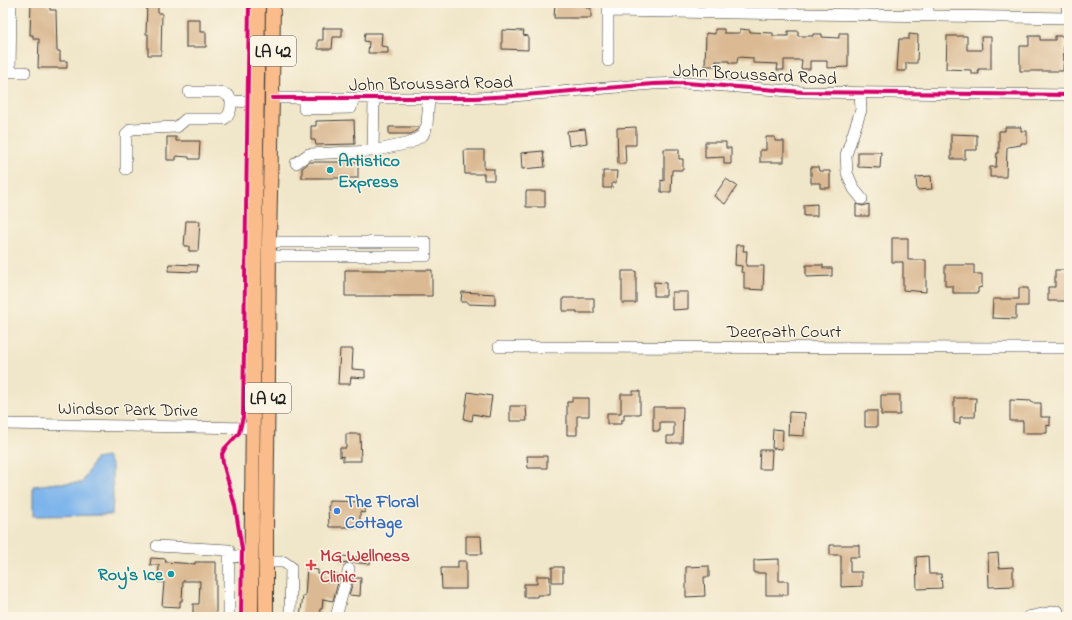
<svg xmlns="http://www.w3.org/2000/svg" width="1072" height="620" font-family="'Indie Flower',sans-serif">
<style>
.water{fill:#7cb4ec;stroke:#4c6884}
.building{fill:#dab993}
.lines{fill:none;stroke-linecap:round;stroke-linejoin:round}
.minor-casing{stroke:#3c3a36;stroke-width:12}
.major-casing{stroke:#3c3a36;stroke-width:16}
.minor{stroke:#fff;stroke-width:11}
.major{stroke:#f9bc8a;stroke-width:14}
.cycleway-casing{stroke:#fcf5e5;stroke-width:6}
.cycleway{stroke:#d6006c;stroke-width:4}
.culture-dot{fill:#0f9aa8;stroke:#fcf5e5;stroke-width:1.5}
.shop-dot{fill:#3f7fe0;stroke:#fcf5e5;stroke-width:1.5}
.health-dot{fill:#e0444e;stroke:#fcf5e5;stroke-width:1.5}
.labels{text-anchor:middle;stroke-width:3;stroke-linejoin:round;paint-order:stroke}
.shield{fill:#fcf5e5;stroke:#5f5d58;stroke-width:1}
.shield-label{font-size:17px;font-weight:bold;fill:#1c1c1c}
.street-label{font-size:18px;fill:#1c1c1c;stroke:#fcf5e5}
.culture-label{font-size:18px;font-weight:bold;fill:#0d838f;stroke:#fcf5e5;text-anchor:start}
.shop-label{font-size:18px;font-weight:bold;fill:#366cbe;stroke:#fcf5e5;text-anchor:start}
.health-label{font-size:18px;font-weight:bold;fill:#be3a42;stroke:#fcf5e5;text-anchor:start}
</style>
<rect width="100%" height="100%" fill="#fcf5e5"/>
<filter id="ink" filterUnits="userSpaceOnUse"><feTurbulence type="fractalNoise" baseFrequency=".025" numOctaves="2"/><feDisplacementMap in="SourceGraphic" scale="8" xChannelSelector="R" yChannelSelector="G"/><feConvolveMatrix kernelMatrix="1 2 1 2 8 2 1 2 1" color-interpolation-filters="sRGB"/></filter>
<filter id="wash" filterUnits="userSpaceOnUse"><feTurbulence type="fractalNoise" baseFrequency=".012" numOctaves="4" result="noise"/><feDisplacementMap in="SourceGraphic" scale="16" xChannelSelector="R" yChannelSelector="G"/><feGaussianBlur stdDeviation="0.9" result="paint"/><feColorMatrix in="noise" values="0 0 0 0 0 0 0 0 0 0 0 0 0 0 0 0 0 1.4 0 .05"/><feComposite in="paint" operator="in"/></filter>
<g filter="url(#wash)">
<rect width="100%" height="100%" fill="#f0e6c9"/>
<path class="water" d="M107,457l5,9 1,32 -1,17 -79,1v-30l24,-3h25l13,-24z"/>
<g id="blocks">
<path class="building" d="M31,3h16v3h3v4h6l1,41h3v10h7v7h-29l1,-29h-6v-4h-3v-2z
M147,3h11v10h4l-1,42h-13v-21h-2z
M555,3h31v5h5v10h-37z
M186,19h14v13h6v15h-20z
M323,28h19v9h-9l-1,12h-14v-9h5z
M715,29h9v4h16v-4l10,1v2l23,1v3h15v-5h10v5h15v-2h9v3l17,1v-5h9v34l-21,1v-7h-17v8h-9l1,-9h-18v10h-7l1,-6 -25,-1v-5l-15,-1 -1,6h-8v-2h-13v5h-11l1,-33 9,1z
M502,30l22,1 -1,4 5,1v14l-26,-1z
M365,33h17l-1,13 7,1v6h-20l1,-11 -5,-1z
M909,34l9,1 -1,28h-11v8h-9l2,-32h10z
M947,36h20v14h15l-1,-13h10v32h-13l1,5h-8v-4l-25,-1z
M1029,36h11v4h15v-4h9l-1,35h-43v-25h9z
M354,120l1,24 -39,1 -1,-5h-4v-14h5v-5z
M389,127h29v1l-1,2 -6,4h-22z
M636,127v18h-11l1,19h-8l-1,-36z
M1005,127h16v4h6v12h-6v2l-14,2 -1,30h-16v-10h6l1,-14h2v-22h6z
M585,129l2,14 -18,3 -2,-15z
M951,134l26,1v15h-12v9h-14z
M167,137h9v4h24l-1,18h-10v-2l-13,-1v4h-9z
M766,137h9v4h9v21h-24v-12h6z
M705,142h21v6h5v16h-7v-7l-19,1z
M664,149h15v10h4v11h-11l-1,22h-10v-12l3,1z
M464,150h20v19h10v11h-10v-6h-19z
M543,151l2,16 -23,2 -1,-16z
M858,152h23l-1,16 -22,-1z
M310,162h48v16h-56v-10z
M811,167h7l1,4h11v17h-10v-5h-9z
M603,171h14l-1,12h-4v5h-9z
M931,176l1,13 -15,1 -1,-13z
M726,179l11,7 -12,18 -11,-8z
M526,191h19v16h-19z
M817,204v12h-13v-11z
M856,204l7,2 6,-2v12h-13z
M186,221h14l-2,30h-9v-5h-5z
M892,238h16v22h18v32l-23,-2v-28h-11z
M736,245h8l-1,6h4l-1,15h18l-1,24 -19,-1v-16l-3,-1 1,-6 -7,-1z
M169,264l29,1 -1,7 -29,-1z
M806,265h17v3h9v8l-26,1z
M945,265h29v9h8v13l-4,1v5h-25v-7h-8z
M345,270h87v26h-87z
M1055,270h14l-1,31h-20v-14h7z
M622,271h14v32h-14z
M654,282l12,1v13h-12z
M1019,288h9v18h-12v13l-24,-1 1,-19h26z
M462,292l33,2v11l-27,-1v-2h-7z
M672,292h16v17l-16,1z
M563,298h31v15h-17v-2h-14z
M340,349h13l-1,20 13,1v8l-14,-1 -1,7h-12z
M633,391h7v23h-16v6h-3v4h-14v-11h14v-19h12z
M468,392l24,4 -3,21 -16,-3 -1,7 -8,-2z
M881,395h19v20h-19z
M572,398h17v18h-12v19h-10v-33h5z
M954,398h22l-1,19h-15v7l-6,-1z
M1010,400l22,1v2h9v14h9v9l-3,-1v8h-24v-12h-13z
M510,406h16l1,15h-17z
M653,407h30l-1,36h-15v-7h7v-14h-14v9h-7z
M865,411h12v16h-12z
M789,412l16,1 -1,23 -16,-1z
M773,429l10,1 -1,19 -10,-1z
M346,434h14l1,27h-18v-5l-3,1v-9h6z
M760,450h12l-1,19h-12z
M527,456h20v12h-19z
M329,501l37,1 -1,11 -5,-1v15h-31l-1,-21h1z
M466,536h15l1,18h-16z
M830,545h29v12h-9v15h12v14l-21,1v-32h-11z
M998,553l1,15 14,-1v19l-24,1 -1,-33z
M340,556l31,2 -1,6 -20,-2 -10,1z
M928,556l1,18h12l1,14 -25,1 -1,-32z
M151,558l15,1 -1,3 30,2v-2h21v55h-23v-13h6l1,-23h-17l-1,20h-2v6l-18,-1 2,-24h-6l1,-17h-9z
M779,559v22h9v14h-22v-22h-12v-13z
M458,561h8v28h-24l-1,-21h17z
M709,566v11h-5l1,19 -19,1v-30z
M552,567h11v15h-11z
M307,568l11,2v4l15,1 1,-1 6,1 -7,26 -10,-2 -1,10h-2l-1,8h-19l3,-21h2z
M537,576h13v19h-13v2h-13v-13h13z
M354,578h7l-1,18 -11,-1z"/>
</g>
</g>
<g filter="url(#ink)">
<use href="#blocks" fill-opacity="0" stroke="#3c3a36" stroke-width="1"/>
<g class="lines">
<defs>
<path id="minor" d="M928,3v13
M1067,3l1,15
M608,11l461,7
M608,61v-57
M4,72h21
M10,72l1,-69
M189,92h32l8,4 2,5
M860,93l1,17 -15,45 1,18 7,16 8,10
M272,98h203l38,-2 140,-12 33,-1 117,9 266,3
M304,98v11l47,-1 2,-9
M373,151l1,-52
M296,163l13,-9 64,-3 37,-8 13,-8 4,-10 2,-27
M126,169v-34l5,-6 46,-2 9,-8h38c7,-5 7,-10 7,-18l26,1
M269,256h157v-14h-157
M499,347l570,1
M3,424l250,4
M157,546l72,4v6l22,1
M266,562h18l7,5 -1,50
M229,617v-61
M336,617l13,-48
M1028,617l30,-6"/>
<path id="major" d="M251,617l3,-318 4,-296
M266,617v-86l2,-157 1,-132 3,-144 1,-95"/>
</defs>
<use href="#minor" class="minor-casing"/>
<use href="#major" class="major-casing"/>
<use href="#minor" class="minor"/>
<use href="#major" class="major"/>
<defs>
<path id="cycleway" d="M272,98h203l38,-2 140,-12 33,-1 117,9 266,3
M241,617l1,-68 -7,-43 -12,-43 -1,-9 3,-6 14,-15 4,-16 6,-414"/>
</defs>
<use href="#cycleway" class="cycleway-casing"/>
<use href="#cycleway" class="cycleway"/>
</g>
</g>
<g class="culture-dot">
<circle cx="330" cy="170" r="4"/>
<circle cx="171" cy="574" r="4"/>
</g>
<circle class="shop-dot" cx="337" cy="511" r="4"/>
<path class="health-dot" d="M309 559h4v4h4v4h-4v4h-4v-4h-4v-4h4z"/>
<g class="labels">
<g class="shield">
<rect x="250" y="36" width="46" height="30" rx="3"/>
<rect x="245" y="383" width="46" height="30" rx="3"/>
</g>
<g class="shield-label">
<text x="273" y="57">LA 42</text>
<text x="268" y="404">LA 42</text>
</g>
<g class="street-label">
<text transform="translate(755 74) rotate(3)" y="6">John Broussard Road</text>
<text transform="translate(431 83) rotate(-1)" y="6">John Broussard Road</text>
<text x="784" y="337">Deerpath Court</text>
<text transform="translate(128 409) rotate(1)" y="6">Windsor Park Drive</text>
</g>
<g class="culture-label">
<text x="338" y="166">Artistico<tspan x="338" dy="21">Express</tspan></text>
<text x="163" y="580" text-anchor="end">Roy's Ice</text>
</g>
<g class="shop-label">
<text x="345" y="507">The Floral<tspan x="345" dy="21">Cottage</tspan></text>
</g>
<g class="health-label">
<text x="320" y="561">MG Wellness<tspan x="320" dy="21">Clinic</tspan></text>
</g>
</g>
<rect width="1072" height="620" fill="none" stroke="#fcf5e5" stroke-width="16"/>
</svg>
